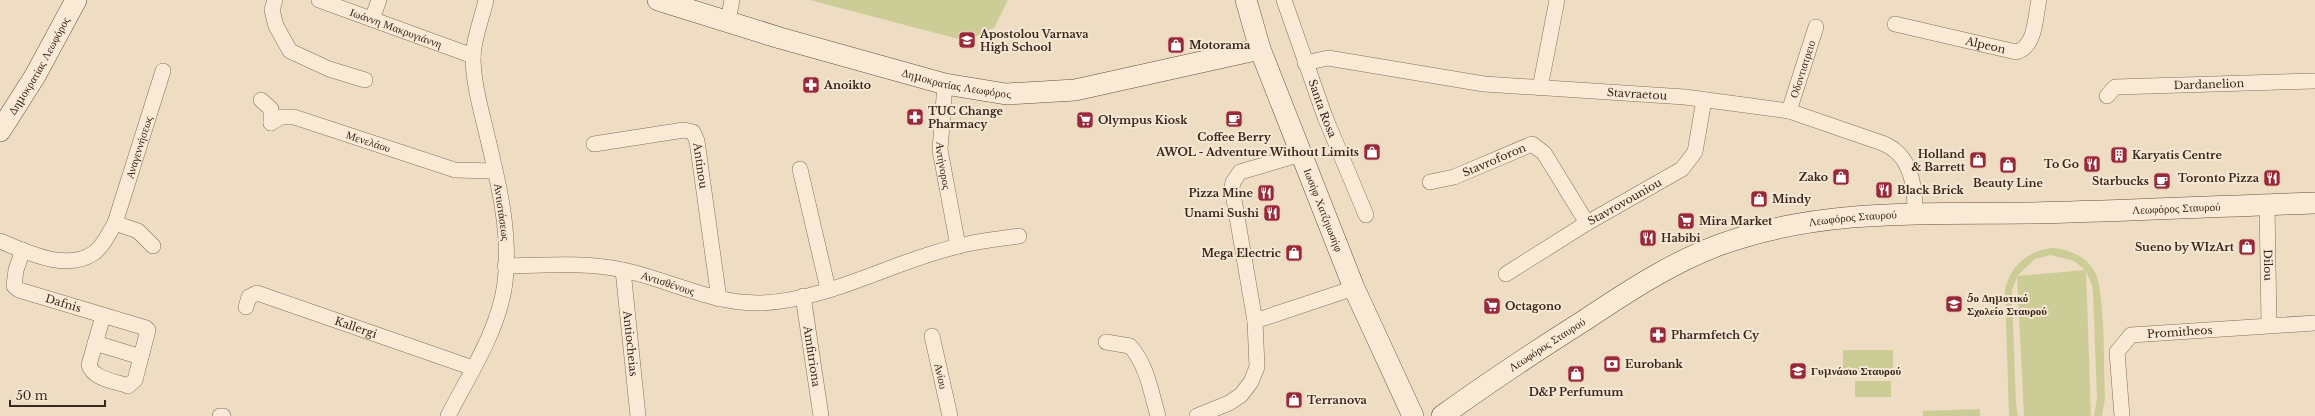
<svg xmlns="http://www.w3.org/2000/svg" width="2315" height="416" font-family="'Libre Baskerville',serif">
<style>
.pitch{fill:#cccc97;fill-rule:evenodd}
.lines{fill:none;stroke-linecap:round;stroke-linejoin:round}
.street-casing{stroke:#886d5a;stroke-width:16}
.secondary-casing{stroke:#6a4e3d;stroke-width:22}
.street{stroke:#f9ead6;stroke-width:15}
.secondary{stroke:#f9ead6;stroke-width:21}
.labels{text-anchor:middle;stroke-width:4;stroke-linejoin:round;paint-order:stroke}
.street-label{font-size:11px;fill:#38271e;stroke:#f6e7d2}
.poi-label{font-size:11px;font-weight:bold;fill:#38271e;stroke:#f6e7d2;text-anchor:start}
</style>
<rect width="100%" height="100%" fill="#eedcc3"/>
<path class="pitch" d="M810,0h198l-14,28 -28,13z
M2051,248c18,1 35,8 44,24 10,17 9,101 10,126l-3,18h-8l3,-18 -4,-105 -1,-8 -6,-14 5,145h-67l-7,-139 -5,13v9l4,105 2,12h-9l-4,-127c6,-24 22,-37 46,-41zM2051,255l23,6 11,9 -68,6 18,-17z
M1843,350h50v25h-50z
M1855,381h36v16h-36z
M1980,409v7h-57v-5z"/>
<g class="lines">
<defs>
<g id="street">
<path d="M275,0l-3,10 4,16 14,25 39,18 36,11"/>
<path id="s1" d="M319,0l154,56"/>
<path id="s2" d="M1284,0l41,117 41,98"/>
<path d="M372,19l7,-19"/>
<path d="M728,22l4,-22"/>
<path id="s3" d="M1895,24l121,28c20,-5 19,-35 23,-52"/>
<path id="s4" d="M1305,63l23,-5 156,26 201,13 104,14 93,32c29,11 33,42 33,69"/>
<path id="s5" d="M945,84l-5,66 18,96"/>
<path d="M1540,88l17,-88"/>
<path id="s6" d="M2107,96l8,-9 200,-6"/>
<path d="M261,100l10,9v14"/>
<path id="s7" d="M1789,111l27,-84"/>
<path id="s8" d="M271,123l10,-6h13l161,53 40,1"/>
<path id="s9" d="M594,144l90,-14 9,2 4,9 22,158"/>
<path d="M800,169l28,120"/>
<path id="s10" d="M1430,182l24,-5 78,-33 12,9 43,70"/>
<path id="s11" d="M2267,204l2,121"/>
<path d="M115,223l23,8 15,15"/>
<path id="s12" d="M0,241c27,11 66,31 94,12 10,-8 15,-20 21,-30l48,-152"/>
<path id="s13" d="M23,250l-7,20 -2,16 5,4 127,38 2,2 -13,50 -7,6c-13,-5 -35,-7 -39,-21l14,-49"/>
<path id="s14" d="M505,266c40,-1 79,-4 118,4 47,10 89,34 138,33 69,-3 132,-42 198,-57 19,-5 40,-7 60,-10"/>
<path id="s15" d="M623,270l15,146"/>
<path id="s16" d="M1506,274l81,-51 95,-54 13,-17 9,-52"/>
<path id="s17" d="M803,296l18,120"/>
<path id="s18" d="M246,307l3,-10 8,-4 216,75"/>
<path d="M1255,321l99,-33"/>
<path id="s19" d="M932,336l18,80"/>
<path d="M1106,342l24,4c17,19 21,46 28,70"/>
<path d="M95,343l46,14"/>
<path d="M220,416h3"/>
<path d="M448,416c21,-41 51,-86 57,-133 6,-52 -7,-102 -19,-152 -6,-25 -13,-50 -13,-75 1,-19 9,-38 13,-56"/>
<path d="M1197,416l32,-13 12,-8 10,-13 6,-15 -2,-46 -23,-133 1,-6 7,-10 61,-18"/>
<path id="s20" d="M2122,416l-5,-64 14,-17 184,-12"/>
</g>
<g id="secondary">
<path id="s21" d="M658,0l122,38 165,46 61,10 69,-4 185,-41"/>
<path id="s22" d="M1246,0l14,49 94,239 59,128"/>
<path id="s23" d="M0,131l35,-55 41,-76"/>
<path id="s24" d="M1442,416c47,-34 94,-65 143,-96 42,-28 86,-57 134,-75 101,-37 207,-31 312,-32 95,-2 189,-7 284,-10"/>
</g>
</defs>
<use href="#street" class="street-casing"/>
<use href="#secondary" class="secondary-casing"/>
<use href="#street" class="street"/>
<use href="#secondary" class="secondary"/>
</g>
<defs>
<symbol id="school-square" viewBox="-11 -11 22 22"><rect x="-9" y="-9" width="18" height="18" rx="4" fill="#982938" stroke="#f6e7d2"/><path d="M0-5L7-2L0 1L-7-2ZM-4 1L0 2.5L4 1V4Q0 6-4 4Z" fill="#fff"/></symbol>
<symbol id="shop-square" viewBox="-11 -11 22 22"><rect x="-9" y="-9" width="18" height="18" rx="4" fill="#982938" stroke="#f6e7d2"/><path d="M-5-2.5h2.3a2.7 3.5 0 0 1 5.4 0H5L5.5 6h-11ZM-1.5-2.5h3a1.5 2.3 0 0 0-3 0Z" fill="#fff"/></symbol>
<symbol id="pharmacy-square" viewBox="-11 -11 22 22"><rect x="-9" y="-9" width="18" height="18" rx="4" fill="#982938" stroke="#f6e7d2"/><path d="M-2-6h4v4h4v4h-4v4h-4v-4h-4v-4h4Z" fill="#fff"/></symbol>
<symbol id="cafe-square" viewBox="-11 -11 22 22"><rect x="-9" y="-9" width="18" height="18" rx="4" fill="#982938" stroke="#f6e7d2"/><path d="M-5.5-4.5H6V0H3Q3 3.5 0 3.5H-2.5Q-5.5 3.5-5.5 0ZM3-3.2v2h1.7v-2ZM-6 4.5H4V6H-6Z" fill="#fff"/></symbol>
<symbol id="supermarket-square" viewBox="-11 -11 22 22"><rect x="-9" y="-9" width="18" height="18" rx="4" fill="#982938" stroke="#f6e7d2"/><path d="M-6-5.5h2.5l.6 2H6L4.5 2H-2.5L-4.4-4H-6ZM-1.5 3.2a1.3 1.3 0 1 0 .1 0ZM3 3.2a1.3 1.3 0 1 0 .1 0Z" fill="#fff"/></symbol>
<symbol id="building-square" viewBox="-11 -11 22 22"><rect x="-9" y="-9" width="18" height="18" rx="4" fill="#982938" stroke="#f6e7d2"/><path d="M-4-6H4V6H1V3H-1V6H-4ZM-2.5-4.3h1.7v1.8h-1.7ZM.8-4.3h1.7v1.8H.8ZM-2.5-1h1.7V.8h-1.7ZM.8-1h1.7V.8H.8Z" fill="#fff"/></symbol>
<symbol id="restaurant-square" viewBox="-11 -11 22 22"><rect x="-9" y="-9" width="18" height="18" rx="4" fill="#982938" stroke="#f6e7d2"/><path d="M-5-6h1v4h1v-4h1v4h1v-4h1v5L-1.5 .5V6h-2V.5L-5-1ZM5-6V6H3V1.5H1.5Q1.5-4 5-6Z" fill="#fff"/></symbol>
<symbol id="bank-square" viewBox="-11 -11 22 22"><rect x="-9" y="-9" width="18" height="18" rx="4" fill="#982938" stroke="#f6e7d2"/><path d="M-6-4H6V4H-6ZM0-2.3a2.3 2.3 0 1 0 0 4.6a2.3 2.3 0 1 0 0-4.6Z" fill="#fff"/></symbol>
</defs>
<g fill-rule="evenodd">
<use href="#school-square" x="957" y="30" width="20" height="20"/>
<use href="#shop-square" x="1166" y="35" width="20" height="20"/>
<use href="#pharmacy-square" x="801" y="75" width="20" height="20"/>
<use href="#pharmacy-square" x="905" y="107" width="20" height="20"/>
<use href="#cafe-square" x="1224" y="109" width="20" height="20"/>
<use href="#supermarket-square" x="1075" y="110" width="20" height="20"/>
<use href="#shop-square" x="1362" y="142" width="20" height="20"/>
<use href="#building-square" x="2109" y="145" width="20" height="20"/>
<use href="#shop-square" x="1968" y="150" width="20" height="20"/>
<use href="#restaurant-square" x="2082" y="154" width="20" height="20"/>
<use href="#shop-square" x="1998" y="155" width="20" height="20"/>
<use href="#shop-square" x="1831" y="167" width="20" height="20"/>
<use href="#restaurant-square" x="2262" y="168" width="20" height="20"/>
<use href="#cafe-square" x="2152" y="171" width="20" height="20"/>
<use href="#restaurant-square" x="1874" y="180" width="20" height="20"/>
<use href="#restaurant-square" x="1256" y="183" width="20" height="20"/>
<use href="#shop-square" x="1749" y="189" width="20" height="20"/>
<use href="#restaurant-square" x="1262" y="203" width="20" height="20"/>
<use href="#supermarket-square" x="1676" y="211" width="20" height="20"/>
<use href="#restaurant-square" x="1638" y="228" width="20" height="20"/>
<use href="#shop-square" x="2237" y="237" width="20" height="20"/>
<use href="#shop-square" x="1284" y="243" width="20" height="20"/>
<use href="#school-square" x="1944" y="294" width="20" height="20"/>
<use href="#supermarket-square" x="1482" y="296" width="20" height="20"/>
<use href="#pharmacy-square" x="1648" y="325" width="20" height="20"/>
<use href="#bank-square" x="1602" y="354" width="20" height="20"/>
<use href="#school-square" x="1788" y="361" width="20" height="20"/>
<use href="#shop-square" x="1566" y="364" width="20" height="20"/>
<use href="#shop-square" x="1284" y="390" width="20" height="20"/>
</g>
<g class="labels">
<g class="street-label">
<text dy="4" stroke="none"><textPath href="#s1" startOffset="82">Ιωάννη Μακρυγιάννη</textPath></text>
<text dy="4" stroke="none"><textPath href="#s3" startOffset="93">Alpeon</textPath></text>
<text dy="4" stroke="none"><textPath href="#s23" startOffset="76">Δημοκρατίας Λεωφόρος</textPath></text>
<text dy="4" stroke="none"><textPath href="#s7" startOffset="44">Οδοντιατρειο</textPath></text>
<text dy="4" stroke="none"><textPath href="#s21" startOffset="310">Δημοκρατίας Λεωφόρος</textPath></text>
<text dy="4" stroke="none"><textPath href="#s6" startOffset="106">Dardanelion</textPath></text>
<text dy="4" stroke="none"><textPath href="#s4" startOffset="335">Stavraetou</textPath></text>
<text dy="4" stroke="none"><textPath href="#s2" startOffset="115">Santa Rosa</textPath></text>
<text dy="4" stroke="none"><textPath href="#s8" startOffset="103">Μενελάου</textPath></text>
<text dy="4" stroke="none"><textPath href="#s12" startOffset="215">Αναγεννήσεως</textPath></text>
<text dy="4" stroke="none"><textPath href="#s10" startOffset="68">Stavroforon</textPath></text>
<text dy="4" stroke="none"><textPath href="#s5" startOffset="82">Αντήνορος</textPath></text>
<text dy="4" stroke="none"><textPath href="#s9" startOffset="135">Antinou</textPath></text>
<text dy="4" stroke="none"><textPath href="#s16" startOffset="139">Stavrovouniou</textPath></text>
<text dy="4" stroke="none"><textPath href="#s24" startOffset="787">Λεωφόρος Σταυρού</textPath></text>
<text dy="4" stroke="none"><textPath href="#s22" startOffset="224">Ιωσήφ Χατζηιωσήφ</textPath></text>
<text transform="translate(502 212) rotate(82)" y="4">Αντιστάσεως</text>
<text dy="4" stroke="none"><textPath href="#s24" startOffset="463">Λεωφόρος Σταυρού</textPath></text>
<text dy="4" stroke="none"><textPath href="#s11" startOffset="61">Dilou</textPath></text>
<text dy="4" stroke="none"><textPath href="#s14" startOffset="165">Αντισθένους</textPath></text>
<text dy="4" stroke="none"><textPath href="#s13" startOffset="90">Dafnis</textPath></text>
<text dy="4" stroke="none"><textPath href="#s18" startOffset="124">Kallergi</textPath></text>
<text dy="4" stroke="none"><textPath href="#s20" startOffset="135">Promitheos</textPath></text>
<text dy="4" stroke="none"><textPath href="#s15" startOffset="74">Antiocheias</textPath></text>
<text dy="4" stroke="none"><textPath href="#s24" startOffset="127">Λεωφόρος Σταυρού</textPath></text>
<text dy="4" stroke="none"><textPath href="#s17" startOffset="61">Amfitriona</textPath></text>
<text dy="4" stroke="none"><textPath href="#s19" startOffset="41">Ανίου</textPath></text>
</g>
<g class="poi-label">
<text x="980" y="38">Apostolou Varnava<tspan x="980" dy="13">High School</tspan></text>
<text x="1189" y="49">Motorama</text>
<text x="824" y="89">Anoikto</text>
<text x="928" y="115">TUC Change<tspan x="928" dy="13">Pharmacy</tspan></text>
<text x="1098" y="124">Olympus Kiosk</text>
<text x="1234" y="141" text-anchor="middle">Coffee Berry</text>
<text x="1359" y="156" text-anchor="end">AWOL - Adventure Without Limits</text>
<text x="1965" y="158" text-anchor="end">Holland<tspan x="1965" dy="13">&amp; Barrett</tspan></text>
<text x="2132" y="159">Karyatis Centre</text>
<text x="2079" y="168" text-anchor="end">To Go</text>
<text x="1828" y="181" text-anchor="end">Zako</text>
<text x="2259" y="182" text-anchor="end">Toronto Pizza</text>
<text x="2149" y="185" text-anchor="end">Starbucks</text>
<text x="2008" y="187" text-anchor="middle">Beauty Line</text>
<text x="1897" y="194">Black Brick</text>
<text x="1253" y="197" text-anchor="end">Pizza Mine</text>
<text x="1772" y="203">Mindy</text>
<text x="1259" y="217" text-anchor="end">Unami Sushi</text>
<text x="1699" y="225">Mira Market</text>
<text x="1661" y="242">Habibi</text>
<text x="2234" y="251" text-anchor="end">Sueno by WIzArt</text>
<text x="1281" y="257" text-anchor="end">Mega Electric</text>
<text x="1967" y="302">5ο Δημοτικό<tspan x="1967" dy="13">Σχολείο Σταυρού</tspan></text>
<text x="1505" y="310">Octagono</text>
<text x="1671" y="339">Pharmfetch Cy</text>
<text x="1625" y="368">Eurobank</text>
<text x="1811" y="375">Γυμνάσιο Σταυρού</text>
<text x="1576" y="396" text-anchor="middle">D&amp;P Perfumum</text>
<text x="1307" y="404">Terranova</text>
</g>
</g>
<path d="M10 400v6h95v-6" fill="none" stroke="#38271e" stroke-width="2"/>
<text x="16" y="400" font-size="12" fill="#38271e" stroke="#f6e7d2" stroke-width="3" paint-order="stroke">50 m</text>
</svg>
